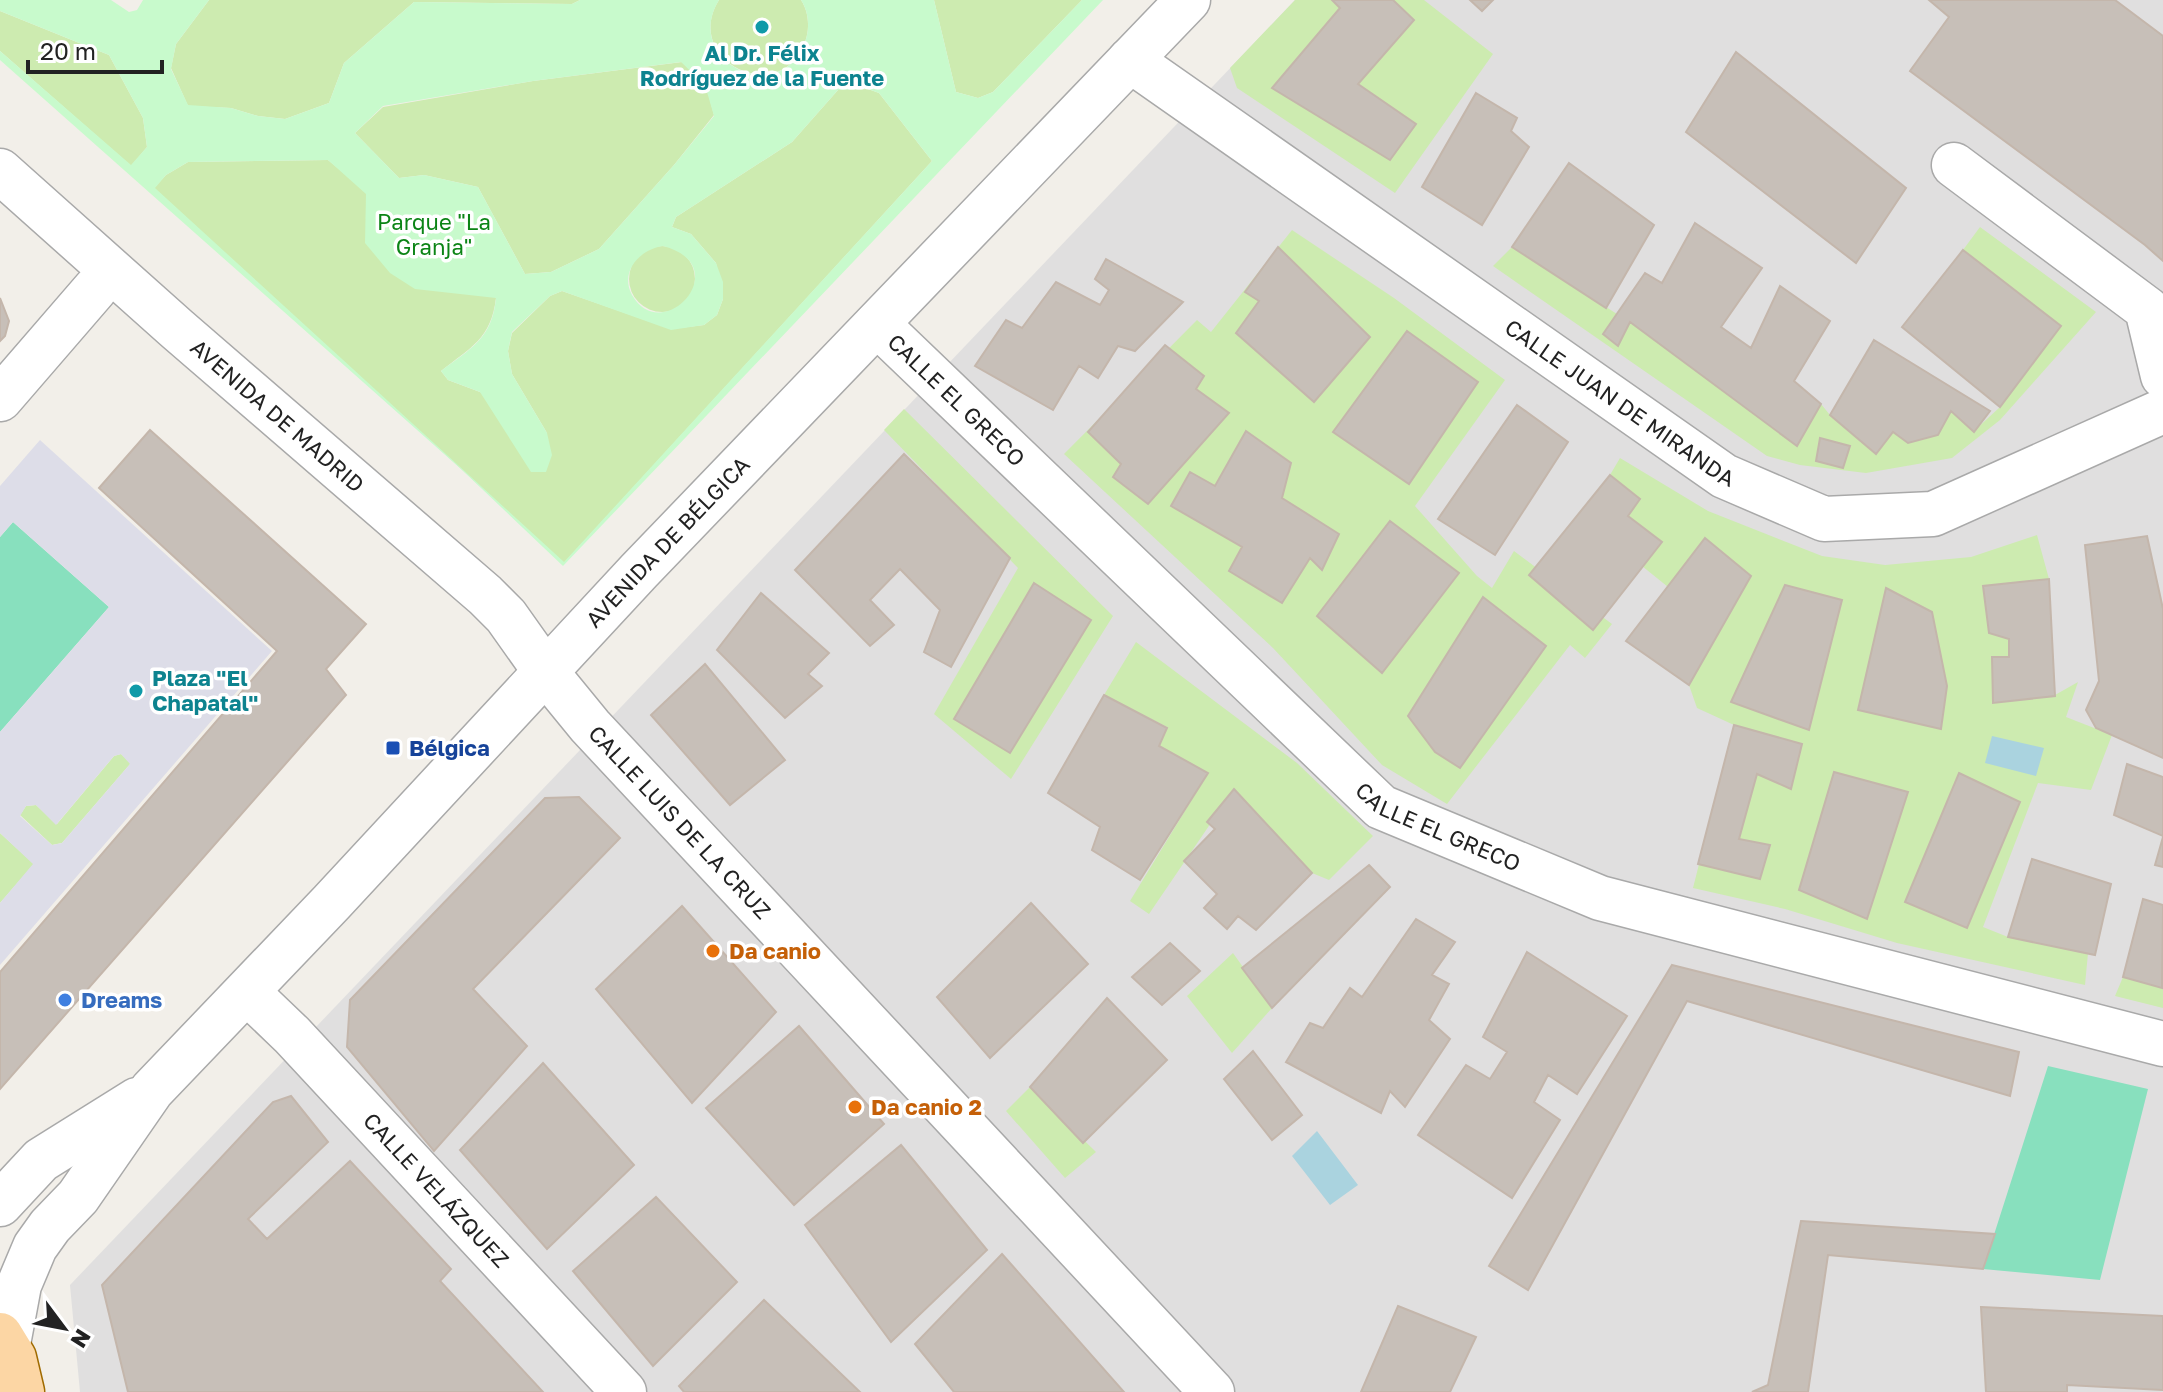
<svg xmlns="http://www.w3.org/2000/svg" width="2163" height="1392" font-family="'Golos Text',sans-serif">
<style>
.residential{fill:#e0dfdf}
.grass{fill:#cdebb0}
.park{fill:#c8facc;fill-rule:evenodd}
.pitch{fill:#88e0be}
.plaza{fill:#dddde8;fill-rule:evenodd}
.water{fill:#aad3df}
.building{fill:#c7bfb8;stroke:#c4b6ab;stroke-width:2}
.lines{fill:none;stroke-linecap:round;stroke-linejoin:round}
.minor-casing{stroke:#a9a9a9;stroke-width:47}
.major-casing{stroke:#a06b00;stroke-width:47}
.minor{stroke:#fff;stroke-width:44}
.major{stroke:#fcd6a4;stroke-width:44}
.culture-dot{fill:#0f9aa8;stroke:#fff;stroke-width:3}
.transit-dot{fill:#1a4fb4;stroke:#fff;stroke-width:3}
.food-dot{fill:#e8710a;stroke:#fff;stroke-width:3}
.shop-dot{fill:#3f7fe0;stroke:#fff;stroke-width:3}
.labels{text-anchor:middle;stroke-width:7;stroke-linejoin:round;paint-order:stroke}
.culture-label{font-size:22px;font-weight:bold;fill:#0d838f;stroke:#fff}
.park-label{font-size:22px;fill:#0c8416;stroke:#fff}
.street-label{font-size:22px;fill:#222;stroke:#fff}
.transit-label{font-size:22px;font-weight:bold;fill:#164399;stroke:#fff;text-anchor:start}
.food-label{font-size:22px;font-weight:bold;fill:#c56008;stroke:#fff;text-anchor:start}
.shop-label{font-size:22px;font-weight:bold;fill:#366cbe;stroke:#fff;text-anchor:start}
</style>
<rect width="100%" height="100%" fill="#f2efe9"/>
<path class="residential" d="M1295,0h868v1392h-2083l-10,-107z"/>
<path class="grass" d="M209,0h371l-8,4 -158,-2 -70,61 -15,40 -44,16 -27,-3 -27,-8 -43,-2 -17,-38 5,-24z
M719,0h82c8,12 9,29 4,42 -24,67 -124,19 -86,-42z
M934,0h148l-89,92 -15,6 -22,-6z
M1295,0h129l69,54 -98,139 -158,-105 -7,-20z
M0,11l109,44 34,63 4,29 -16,19 -131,-115z
M682,62l24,23 8,30 -40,50 -75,84 -48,23 -26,2 -47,-87 -54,-12 -25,3 -44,-45 28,-26 150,-26z
M868,89l11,4 53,68 -368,402 -410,-375 12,-13 22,-13 140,-2 168,138c-5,41 -25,49 -55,73l7,9 32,12 67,41 -35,-59 -4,-23 4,-18 38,-37 12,-5 109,38 33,-4 13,-10 6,-16 -7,-36 -25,-29 -19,-7 4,-10 116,-75 46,-52z
M1980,227l116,85 -96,108 -48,38 -86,15 -66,-8 -33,-9 -274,-190 19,-19 105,67 1,30 12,-22 167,123 24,-41 9,11 46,39 17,-22 15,11 30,-8 13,-24 23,20 26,-24 -37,-157z
M1292,230l102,68 111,82 -90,126 62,70 15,12 22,-37 98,73 -27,34 -15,-13 -123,159 -65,-39 -109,-117 -209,-194 133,-134 14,12z
M629 279a33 33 0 1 1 66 0a33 33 0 1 1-66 0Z
M904,409l209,207 -102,163 -77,-65 84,-146 -134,-138z
M1620,458l88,53 114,45 63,9 86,-8 66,-22 12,44 6,116 23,-13 -12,35 46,18 -21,55 -53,-7 -55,144 25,10 80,16 -3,32 -188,-42 -112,-34 -92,-21 41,-163 -37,-17 -8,-23 62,-109 -83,11 -26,-21 -14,-50 12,-17 -30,-24z
M1136,642l161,121 76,73 -44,44 -17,-7 -78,-84 -85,125 -19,-13 78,-128 -49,-27 8,-19 -63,-32z
M121,754l10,9 -69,80 -10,2 -32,-30 6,-9 10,-1 21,19 57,-68z
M0,833l34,31 -34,39z
M1233,953l39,55 -40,45 -45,-57z
M2163,973v35l-48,-12 8,-19 38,10z
M1030,1087l66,65 -31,26 -59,-67z"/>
<path class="park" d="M0,0h111l18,12 8,-2 6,-10h66l-33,44 -5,25 17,36 43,3 27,8 27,3 44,-16 15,-40 70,-61 158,2 8,-4h139c-38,62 62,109 86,42 5,-13 4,-30 -4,-42h133l22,92 22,6 15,-6 89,-92h21l-540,566 -102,-97 -461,-409v-9l131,114 16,-18 -4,-29 -34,-63 -109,-44zM681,62l24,23 9,31 -40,49 -75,84 -48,23 -26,2 -47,-87 -54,-12 -25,3 -44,-45 28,-27 150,-25zM868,89l11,4 53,68 -368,401 -409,-374 11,-13 22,-13 140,-2 38,34 -1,49 25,30 25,16 81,9c-4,41 -25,50 -55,73l7,9 32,12 51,80h15l6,-17 -5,-22 -35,-59 -4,-23 4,-19 38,-36 12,-5 109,39 33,-5 13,-10 6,-16v-17l-7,-19 -25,-29 -19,-7 4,-10 116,-75 46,-52zM663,246c75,20 -1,102 -31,49 -13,-24 9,-46 31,-49z"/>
<path class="pitch" d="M13,522l96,85 -109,125v-195z
M2048,1066l100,23 -48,191 -117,-11z"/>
<path class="plaza" d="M40,440l232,211 -272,314v-62l33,-39 -33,-31v-101l109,-125 -96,-85 -13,15v-51zM121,754l9,10 -68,79 -10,2 -32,-29 6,-10 10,-1 20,20 58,-69z"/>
<path class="water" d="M1992,736l52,12 -8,28 -51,-13z
M1317,1131l41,54 -28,20 -38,-49z"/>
<path class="building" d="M1332,0h61l21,20 -56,64 58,40 -26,36 -118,-72 68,-80z
M1470,0h23l-11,11z
M1929,0h186l48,36v225l-18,-16 -235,-174 39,-54z
M1736,52l170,136 -50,75 -170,-131z
M1476,93l41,25 -6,13 18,16 -47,78 -60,-38z
M1569,163l85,62 -48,83 -94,-61z
M1695,223l67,45 -41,59 30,21 29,-62 50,35 -36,60 27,23 -24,42 -167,-124 -12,24 -15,-12 42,-61 17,10z
M1278,247l92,90 -56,65 -78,-69 23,-32 -14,-9z
M1963,250l98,76 -61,81 -98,-80z
M1106,259l77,43 -48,49 -17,-5 -20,32 -19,-12 -26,44 -78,-44 31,-46 16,8 34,-46 44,23 9,-15 -14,-11z
M0,298l9,23 -4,15 -5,5z
M1407,331l71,51 -69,102 -76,-52z
M1874,340l116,71 -16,21 -23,-21 -13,24 -30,8 -15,-11 -17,22 -46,-39z
M1165,345l39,31 -8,13 33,24 -81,91 -35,-27 8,-13 -33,-32z
M1517,405l51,37 -73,113 -57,-36z
M150,430l216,194 -40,45 20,26 -346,394v-117l277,-321 -178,-163z
M1246,431l45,32 -9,35 57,36 -17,36 -12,-12 -28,45 -53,-32 13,-24 -71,-41 19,-34 25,14z
M1820,438l30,8 -7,22 -27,-7z
M904,454l106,104 -59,109 -27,-15 16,-42 -40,-41 -30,31 24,25 -24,21 -75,-76z
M1610,475l30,24 -12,17 34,26 -69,88 -64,-55z
M1390,521l69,52 -77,100 -65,-57z
M2147,536l16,73v149l-67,-30 -10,-18 13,-29 -14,-136z
M1705,538l46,38 -62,109 -63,-44z
M2049,579l6,117 -62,7 -1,-46h17v-18l-20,-6 -6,-47z
M1034,583l57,37 -81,133 -56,-34z
M1785,585l57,15 -33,130 -78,-28z
M1886,588l46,24 15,74 -6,43 -83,-19z
M761,593l68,60 -21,21 14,12 -37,32 -68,-68z
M1483,597l63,49 -86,122 -25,-16 -27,-36z
M705,664l80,96 -55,45 -79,-90z
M1104,695l63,33 -8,18 49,27 -68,107 -48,-30 8,-23 -52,-34z
M1734,725l68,19 -11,45 -34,-15 -18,65 31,6 -10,34 -62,-15z
M2127,764l36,13v59l-49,-21z
M1834,772l74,20 -41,127 -68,-29z
M1959,773l61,29 -53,126 -62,-26z
M1234,789l78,84 -56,57 -18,-14 -11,13 -23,-21 13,-14 -33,-33 31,-32 -8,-7z
M579,797l41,41 -147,151 54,57 -93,105 -87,-104 3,-47 195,-202z
M2163,837v30l-8,-2z
M2032,859l79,25 -16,71 -87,-18z
M1369,865l21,22 -118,121 -30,-40z
M2143,899l20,6 -1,83 -39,-11z
M1031,903l57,61 -98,94 -53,-61z
M682,906l94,106 -84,91 -96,-114z
M1416,919l39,23 -23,33 17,9 -20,36 21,19 -45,68 -15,-16 -9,22 -95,-51 24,-39 13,5 27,-40 12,9z
M1170,943l30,28 -38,34 -30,-28z
M1527,952l100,64 -50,78 -29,-19 -14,27 26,18 -48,78 -94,-63 48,-70 24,14 17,-27 -24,-15z
M1672,965l347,87 -9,44 -323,-95 -159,289 -39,-24z
M1107,998l60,62 -84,83 -53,-56z
M799,1026l85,98 -90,81 -88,-97z
M1253,1051l49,64 -30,25 -48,-61z
M543,1063l91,102 -87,84 -87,-99z
M291,1096l37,46 -80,77 19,20 83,-78 101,108 -11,12 103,111h-415l-26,-107 171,-183z
M901,1145l86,105 -96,92 -86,-117z
M656,1197l81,85 -84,84 -80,-95z
M1801,1221l194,13 -12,35 -155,-14 -20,137h-56l16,-7z
M1002,1254l122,138h-170l-39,-48z
M764,1300l96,92h-176l-5,-6z
M1398,1306l78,31 -26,55h-89z
M1981,1307l182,9v74l-96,-5v7h-81z"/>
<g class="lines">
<defs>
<g id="minor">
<path id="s1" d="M1130,60l594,416 100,43 109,-5 230,-103"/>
<path d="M1954,165l193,144 16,67"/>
<path id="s2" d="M0,171l177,158 308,266 21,21 39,55 45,55 622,666"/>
<path id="s3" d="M877,324l504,483 219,91 563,146"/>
<path d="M0,399l95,-110"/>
<path id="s4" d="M247,992l45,43 332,357"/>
<path d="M0,1204l41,-44 96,-60"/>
<path id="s5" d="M8,1344l11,-59 16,-38 15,-21 28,-29 74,-107 179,-187 308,-332 549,-571"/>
</g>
<path id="major" d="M0,1335l14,23 8,34"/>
</defs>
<use href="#minor" class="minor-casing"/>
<use href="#major" class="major-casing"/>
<use href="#minor" class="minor"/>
<use href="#major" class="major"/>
</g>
<g class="culture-dot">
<circle cx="762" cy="27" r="8"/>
<circle cx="136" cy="691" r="8"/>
</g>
<rect class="transit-dot" x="385" y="740" width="16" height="16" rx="4"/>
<g class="food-dot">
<circle cx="713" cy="951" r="8"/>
<circle cx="855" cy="1107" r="8"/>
</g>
<circle class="shop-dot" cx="65" cy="1000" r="8"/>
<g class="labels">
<g class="culture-label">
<text x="762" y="61">Al Dr. Félix<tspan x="762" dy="25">Rodríguez de la Fuente</tspan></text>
<text x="152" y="686" text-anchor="start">Plaza "El<tspan x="152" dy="25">Chapatal"</tspan></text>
</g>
<g class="park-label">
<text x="434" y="230">Parque "La<tspan x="434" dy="25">Granja"</tspan></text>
</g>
<g class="street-label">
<text dy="8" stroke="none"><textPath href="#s3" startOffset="110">CALLE EL GRECO</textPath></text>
<text dy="8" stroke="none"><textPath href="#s1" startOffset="598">CALLE JUAN DE MIRANDA</textPath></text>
<text dy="8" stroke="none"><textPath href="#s2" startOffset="370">AVENIDA DE MADRID</textPath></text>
<text dy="8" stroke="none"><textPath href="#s5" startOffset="1050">AVENIDA DE BÉLGICA</textPath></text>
<text dy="8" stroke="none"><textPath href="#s2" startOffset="944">CALLE LUIS DE LA CRUZ</textPath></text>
<text dy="8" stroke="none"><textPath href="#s3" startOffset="758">CALLE EL GRECO</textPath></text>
<text dy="8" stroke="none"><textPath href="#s4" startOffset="274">CALLE VELÁZQUEZ</textPath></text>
</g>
<g class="transit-label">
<text x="409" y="756">Bélgica</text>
</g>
<g class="food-label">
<text x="729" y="959">Da canio</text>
<text x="871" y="1115">Da canio 2</text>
</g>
<g class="shop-label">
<text x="81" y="1008">Dreams</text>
</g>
</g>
<g transform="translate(64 1328) rotate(122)" stroke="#ffffff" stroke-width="6" paint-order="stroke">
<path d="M0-6L14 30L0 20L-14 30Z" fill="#222222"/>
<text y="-12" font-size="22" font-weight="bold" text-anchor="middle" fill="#222222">N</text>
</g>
<path d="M28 60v12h134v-12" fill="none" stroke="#222222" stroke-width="4"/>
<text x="40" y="60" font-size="24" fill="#222222" stroke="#ffffff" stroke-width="6" paint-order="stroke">20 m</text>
</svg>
